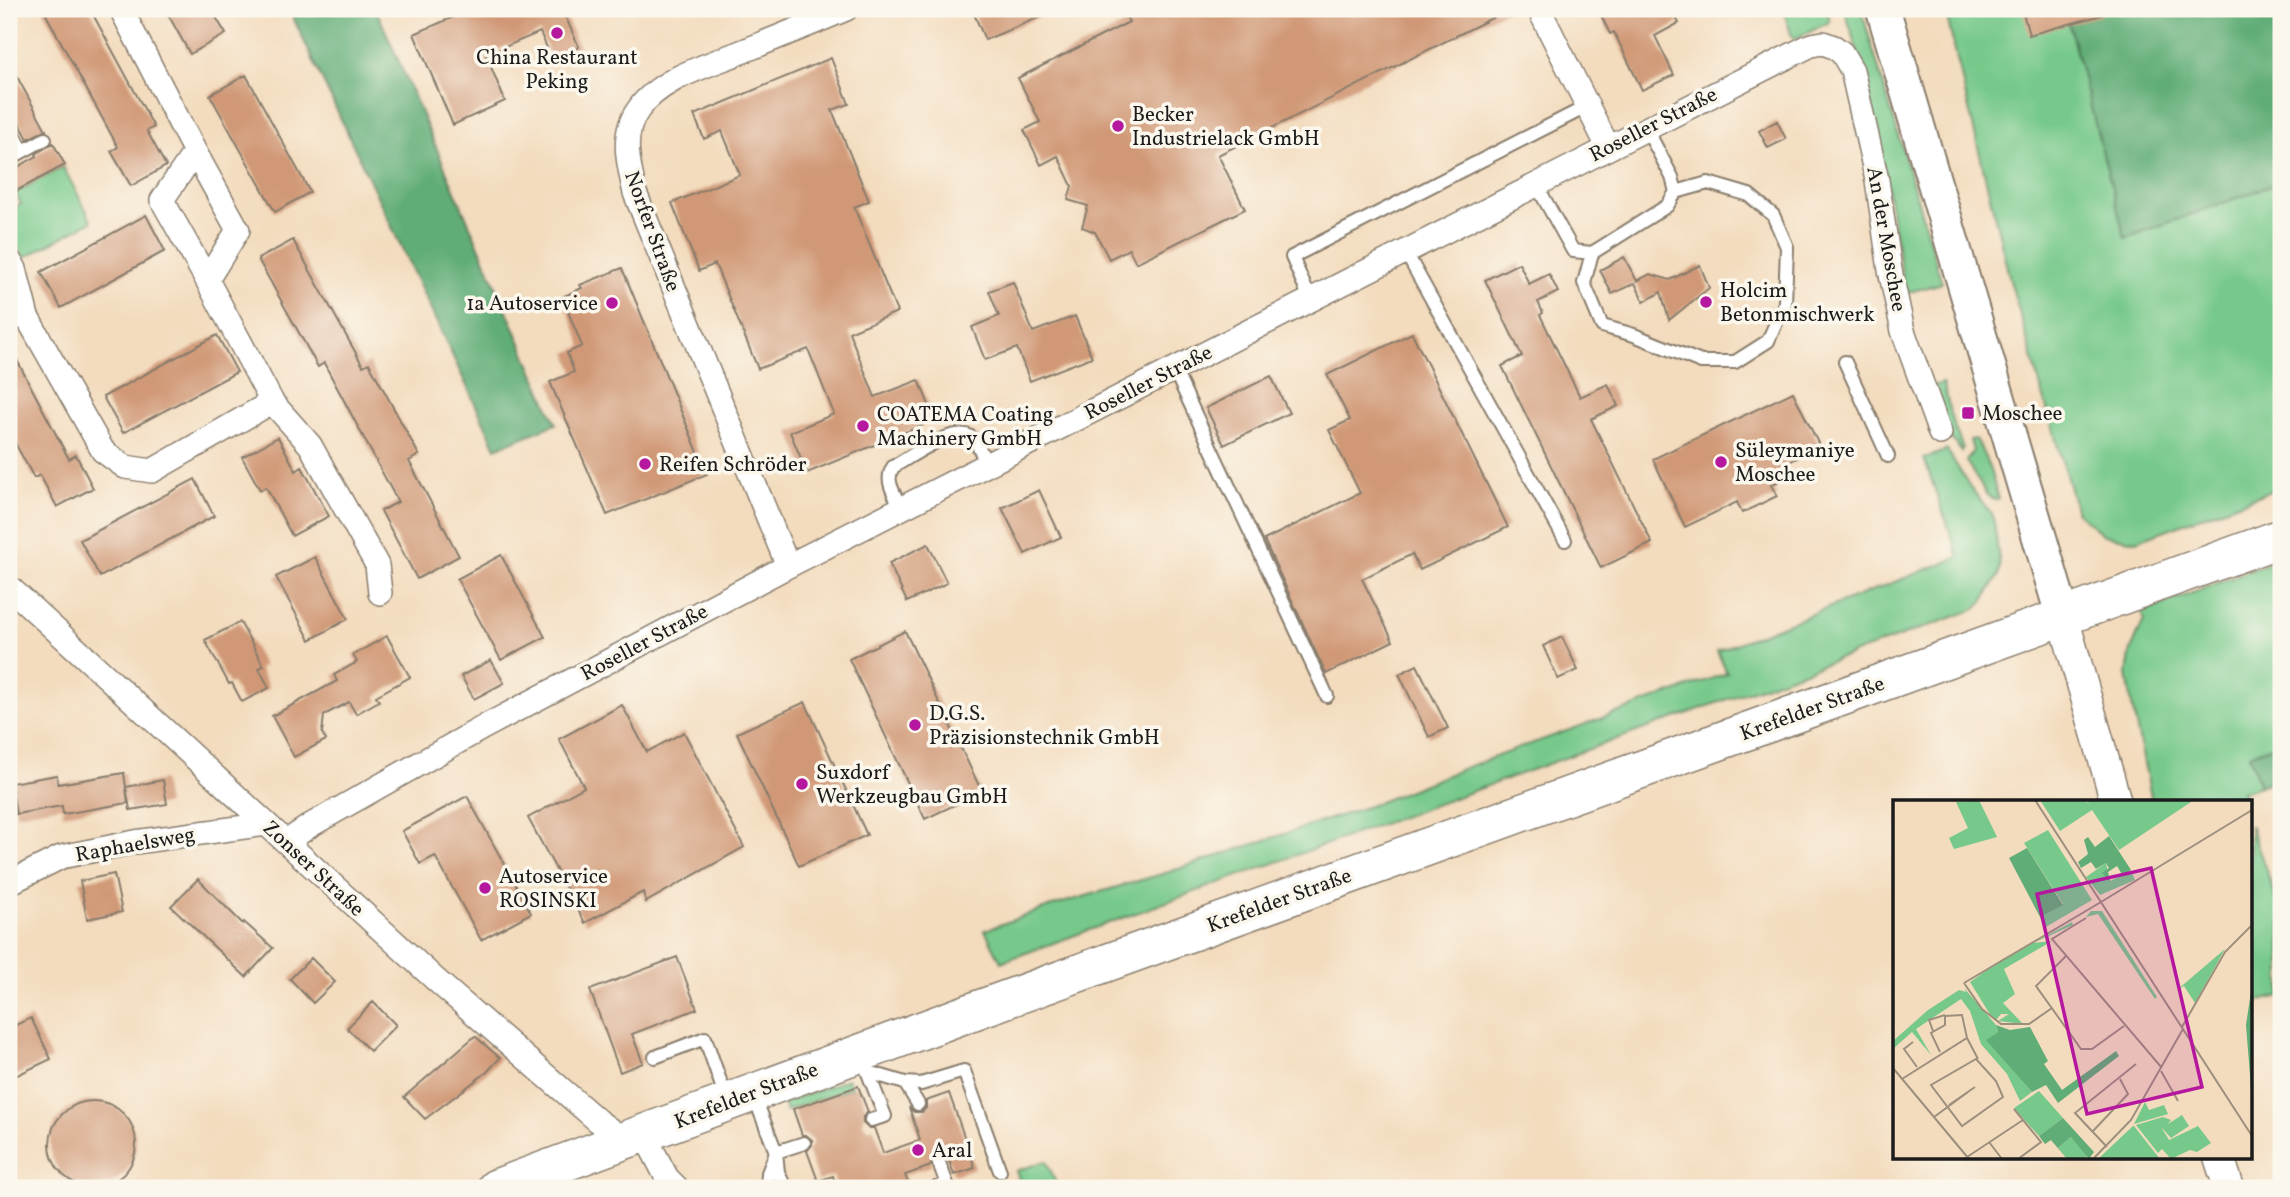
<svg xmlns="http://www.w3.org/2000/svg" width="2290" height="1197" font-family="Vollkorn,serif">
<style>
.green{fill:#77c98b;stroke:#4a7254;stroke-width:2}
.forest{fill:#61ad77;stroke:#3e644a;stroke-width:2}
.building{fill:#d09876}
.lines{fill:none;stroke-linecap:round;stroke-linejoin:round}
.service-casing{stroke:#887c6c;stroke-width:16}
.minor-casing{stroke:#887c6c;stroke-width:26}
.tertiary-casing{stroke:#887c6c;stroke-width:33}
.secondary-casing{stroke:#887c6c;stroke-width:37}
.primary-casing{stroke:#887c6c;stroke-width:40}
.service{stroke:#fff;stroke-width:12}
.minor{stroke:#fff;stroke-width:23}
.tertiary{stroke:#fff;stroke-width:30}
.secondary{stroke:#fff;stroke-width:33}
.primary{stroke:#fff;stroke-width:37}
.poi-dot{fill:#b5179e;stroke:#fbf7ec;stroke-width:2.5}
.labels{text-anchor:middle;stroke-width:7;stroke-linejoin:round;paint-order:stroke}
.poi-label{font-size:21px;fill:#1c1c1c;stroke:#fbf7ec;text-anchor:start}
.street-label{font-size:21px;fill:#1c1c1c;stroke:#fbf7ec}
.inset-road{fill:none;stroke:#9d8f7d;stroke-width:2}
.view{fill:#b5179e;fill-opacity:0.15;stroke:#b5179e;stroke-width:3.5}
.inset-edge{fill:none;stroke:#1c1c1c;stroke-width:3.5}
</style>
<rect width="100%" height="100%" fill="#fbf7ec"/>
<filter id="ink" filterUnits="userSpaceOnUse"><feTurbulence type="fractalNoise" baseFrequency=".0143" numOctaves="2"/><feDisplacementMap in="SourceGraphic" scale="14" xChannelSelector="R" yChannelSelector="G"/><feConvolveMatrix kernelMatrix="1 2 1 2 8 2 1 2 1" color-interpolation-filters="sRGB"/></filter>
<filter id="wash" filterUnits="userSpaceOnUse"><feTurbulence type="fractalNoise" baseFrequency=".00686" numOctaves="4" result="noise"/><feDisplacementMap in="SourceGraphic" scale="28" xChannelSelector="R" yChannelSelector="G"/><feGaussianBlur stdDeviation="1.57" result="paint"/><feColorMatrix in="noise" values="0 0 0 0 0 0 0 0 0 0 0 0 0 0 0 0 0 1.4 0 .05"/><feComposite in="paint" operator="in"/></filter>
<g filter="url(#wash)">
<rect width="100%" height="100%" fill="#f3dbbd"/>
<path class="green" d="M1783,9h44l3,13 -35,17 -4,-5z
M1844,9h17l81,274 -36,10c-19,-95 -29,-192 -62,-284z
M1945,9h120l61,229 155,-56v305l-145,54 -32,-6 -27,-22 -67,-233z
M63,167l29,54 -68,37 -15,-27v-20l12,-7 -6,-11z
M1943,383l12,46 8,19 -1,4 -13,-16 -15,-50z
M1975,439c12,18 18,38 23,60l-4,1 -7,-5 -21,-34 7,-10 -3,-11z
M1947,450l23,37 21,26 3,9 6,45 -1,8 -16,27 -7,7 -975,353 -16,-32 67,-24 117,-34 203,-67 95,-38 260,-94 -10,-22 242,-94 -35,-98z
M2281,558v185l-32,11 11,32 -18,6 3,9h-93l-20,-95 -5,-33 4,-23 13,-30 -3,-7z
M2250,825l31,87v84l-31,7z
M848,1079l4,9 -66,23 -3,-8z
M1046,1161l13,27h-37l-6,-17z"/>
<path class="forest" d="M289,9h87l180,415 -60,24z
M2065,9h216v173l-156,56z
M2281,743v35l-21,8 -11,-32z"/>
<g id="blocks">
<path class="building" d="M43,9h47l64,118 -7,4 19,35 -35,20 -20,-35 7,-4z
M165,9h46l15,25 -36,20z
M472,9h90l17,38 -27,12 -12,-27 -54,23 19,46 -52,24 -39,-91z
M972,9h87l-74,31z
M1122,9h388l-292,146 27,54 -109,54 -7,-14 -20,10 -14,-27 -13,-5 6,-21 -20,-6 4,-14 -14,-30 -17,9 -17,-35 16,-8 -22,-44 111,-56z
M1598,9h73l8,14 -24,13 19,39 -32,15 -28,-58 -4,2z
M2022,9h79l1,6 -73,20z
M831,58l18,46 -17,6 37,91 -15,6 43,105 -48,20 26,65 44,-17 16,40 -128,53 -17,-41 44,-18 -26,-65 -50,20 -43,-105 -16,7 -27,-68 68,-28 -18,-44 -18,8 -10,-24z
M9,62l37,68 -18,9 -19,-35z
M246,75l64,117 -35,20 -65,-117z
M1777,121l9,18 -18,9 -9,-17z
M53,143l12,22 -56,30v-23l28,-16 -1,-2z
M146,215l19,36 -104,57 -20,-36z
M293,240l70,126 6,-3 50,92 -10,6 50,95 -42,23 -36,-68 17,-9 -74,-139 -6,4 -60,-108z
M1624,257l13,24 13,-7 20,6 30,-15 9,23 -40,32 -8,-28 -17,10 -9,-19 -23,11 -12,-24z
M1519,263l10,21 20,-10 9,18 -20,10 5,11 -3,2 40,82 28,-13 10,22 -27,13 61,124 -51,25 -99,-202 20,-10 -37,-76z
M622,268l85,206 -100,41 -57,-133 24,-10 -7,-19 15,-7 -20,-49 20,-9 -2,-3z
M1013,282l20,50 42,-16 17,41 -62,24 -13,-33 -32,12 -13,-33 27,-11 -10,-25z
M1412,333l96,194 -88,43 -8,-16 -50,25 31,62 -67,33 -62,-134 96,-47 -31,-63 21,-10 -23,-45z
M217,335l20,37 -114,61 -20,-36z
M9,345l60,114 7,-4 17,33 -36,19 -17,-32 -6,3 -25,-46z
M1271,376l18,37 -65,32 -18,-37z
M1793,392l27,55 -40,19 5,12 -14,7 6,11 -35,17 -5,-11 -52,25 -32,-68z
M278,437l18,34 6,-4 27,49 -37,20 -26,-49 -6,3 -18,-33z
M195,479l19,37 -114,61 -20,-37z
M1039,490l22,47 -36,17 -23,-46z
M928,544l19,39 -40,19 -18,-39z
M501,555l44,82 -44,23 -44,-81z
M315,557l33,62 -38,21 -34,-63z
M240,622l24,44 -5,2 10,20 -27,14 -10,-19 -3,1 -24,-44z
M905,631l77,161 -57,27 -76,-160z
M387,636l23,41 -34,19 3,5 -23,13 -7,-12 -25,13 -2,18 4,7 -32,17 -22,-41 65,-35 -3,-6 23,-13 -4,-7z
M1562,637l16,33 -20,9 -15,-33z
M491,660l13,23 -30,16 -13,-23z
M1417,665l31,63 -19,9 -30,-63z
M805,702l62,133 -68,31 -62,-133z
M622,705l25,47 37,-20 60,115 -98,55 -3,-10 -58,31 -57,-105 56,-31 -25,-48z
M124,773l4,30 -65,11 -1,-8 -46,8 -5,-31 46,-8 1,9z
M163,780l4,24 -37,6 -4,-23z
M467,796l64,117 -50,27 -46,-84 -15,8 -18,-33z
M114,874l8,38 -35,7 -7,-38z
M198,879l45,45 1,-2 29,26 -27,29 -75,-71z
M677,957l20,52 -65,25 11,29 -23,9 -30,-82z
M311,958l24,24 -22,21 -23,-24z
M373,1002l23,23 -26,26 -23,-23z
M31,1018l20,41 -42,20v-51z
M475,1036l25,22 -13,14 -62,47 -21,-22z
M858,1086l10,26 -5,5v6l5,5h6l9,25 37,-13 -11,-33 5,5h8l4,-4v-7l23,-8 26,75 -21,7 -5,-15 -9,-6 -8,4 -1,8 -26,9 5,13h-73l-4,-12 -15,5 -11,-30 5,-6v-5l-6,-5h-4l-9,-26z
M50 1144a43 43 0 1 1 86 0a43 43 0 1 1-86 0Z"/>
</g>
</g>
<g filter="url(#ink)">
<use href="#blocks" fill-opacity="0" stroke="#887c6c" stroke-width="2"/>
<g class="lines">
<defs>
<path id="service" d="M9,125l14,26
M9,159l36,-20
M1536,184l37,67 19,2 75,-47 9,-14 -4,-15 -26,-49
M1405,251l160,289
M1592,253l-8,30 18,43 32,9 67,27h34l33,-21 17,-38 2,-56 -14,-32 -24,-20 -41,-12 -32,9
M1310,299l-18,-42 296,-151
M1845,362l43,94
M1174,369l153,327
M901,508c-6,-14 -17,-27 -8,-41 17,-10 59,-40 76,-31 10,5 13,19 17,29
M655,1057l50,-19 21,60
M866,1068l19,48 -14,4
M868,1072l37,11 16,1 43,-13 36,100
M905,1083l13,21
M754,1096l22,56 28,-9
M776,1152l2,20 7,16
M767,1188l1,-15 7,-18
M935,1188l12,-4 -8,-21"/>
<path id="minor" d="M121,9l74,143 43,78 -31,50 65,122 38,43 67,120 3,28
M1539,9l69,138
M195,152l-33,48 45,80
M9,260l6,9 12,48
M9,317h18l76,134 22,16 27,4 120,-69
M788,566l-153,-373c-6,-27 -15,-58 3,-83 22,-32 69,-44 103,-58 35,-14 70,-28 105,-43
M9,587l428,394 161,140 28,20
M286,842l25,-17 173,-98 304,-161 1023,-521 12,-2 11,4 8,6 10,17 25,110 13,90 13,61 37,102
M9,883l52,-26 74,-15 131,-18
M644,1134l23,44 10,10"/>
<path id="tertiary" d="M2063,617l53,185
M2219,1157l10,31"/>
<path id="secondary" d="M1883,9l180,608"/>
<path id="primary" d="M496,1188l486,-180 1299,-470"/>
</defs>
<use href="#service" class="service-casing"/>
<use href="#minor" class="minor-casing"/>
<use href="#tertiary" class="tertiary-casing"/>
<use href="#secondary" class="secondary-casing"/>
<use href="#primary" class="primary-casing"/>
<use href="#service" class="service"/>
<use href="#minor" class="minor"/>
<use href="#tertiary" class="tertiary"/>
<use href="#secondary" class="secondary"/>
<use href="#primary" class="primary"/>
</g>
</g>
<g class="poi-dot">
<circle cx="557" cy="33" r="7"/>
<circle cx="1118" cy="126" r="7"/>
<circle cx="1706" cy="302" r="7"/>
<circle cx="612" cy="303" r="7"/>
<rect x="1961" y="406" width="14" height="14" rx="3.5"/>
<circle cx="863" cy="426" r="7"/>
<circle cx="1721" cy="462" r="7"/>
<circle cx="645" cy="464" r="7"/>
<circle cx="915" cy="725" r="7"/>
<circle cx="802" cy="784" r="7"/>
<circle cx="485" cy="888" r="7"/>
<circle cx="918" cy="1150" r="7"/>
</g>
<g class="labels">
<g class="poi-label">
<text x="557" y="64" text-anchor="middle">China Restaurant<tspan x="557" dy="24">Peking</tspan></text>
<text x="1132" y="121">Becker<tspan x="1132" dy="24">Industrielack GmbH</tspan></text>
<text x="1720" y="297">Holcim<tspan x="1720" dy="24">Betonmischwerk</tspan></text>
<text x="598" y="310" text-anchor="end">1a Autoservice</text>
<text x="1982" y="420">Moschee</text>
<text x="877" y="421">COATEMA Coating<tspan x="877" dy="24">Machinery GmbH</tspan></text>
<text x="1735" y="457">Süleymaniye<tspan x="1735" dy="24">Moschee</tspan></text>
<text x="659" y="471">Reifen Schröder</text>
<text x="929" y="720">D.G.S.<tspan x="929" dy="24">Präzisionstechnik GmbH</tspan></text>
<text x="816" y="779">Suxdorf<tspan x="816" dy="24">Werkzeugbau GmbH</tspan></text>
<text x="499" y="883">Autoservice<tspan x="499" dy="24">ROSINSKI</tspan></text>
<text x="932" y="1157">Aral</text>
</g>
<g class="street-label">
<text transform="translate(1653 124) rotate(-27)" y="7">Roseller Straße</text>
<text transform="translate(653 231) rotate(70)" y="7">Norfer Straße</text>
<text transform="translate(1887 239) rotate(80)" y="7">An der Moschee</text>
<text transform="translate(1148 382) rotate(-27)" y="7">Roseller Straße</text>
<text transform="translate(644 642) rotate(-28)" y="7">Roseller Straße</text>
<text transform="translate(1812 708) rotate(-20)" y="7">Krefelder Straße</text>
<text transform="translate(135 844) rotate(-10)" y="7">Raphaelsweg</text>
<text transform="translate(314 868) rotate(43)" y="7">Zonser Straße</text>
<text transform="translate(1279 900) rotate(-20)" y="7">Krefelder Straße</text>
<text transform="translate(746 1095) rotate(-21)" y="7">Krefelder Straße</text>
</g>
</g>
<g transform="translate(1893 800)">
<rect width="359" height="359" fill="#f3dbbd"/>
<path d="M86,0l18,37 -43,12 -5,-11 19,-10 -12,-26zM147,0h46l3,5 -2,-5h107l-75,50 -27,-40 -32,21zM155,30l44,70 -48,28 -4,-11 23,-13 -39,-61zM213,63l4,18 21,-10 4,9 -35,15 -14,-18zM198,111h11l55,86 -2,2 -57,-85 -12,3zM179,122l1,3 -40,18 19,-2 -48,28 11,25 -12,9 20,21 -25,-3 11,-7h-8l-5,6 -5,-4 -21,-34 31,-22zM332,149l-30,54 -11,-17 -7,4zM71,188l32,37 2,7 -11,8 45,52 -12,9 -13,-27 -26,-30 -11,-33 -9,-12 -45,30 15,26 -19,-23 -19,17v-8l35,-31 31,-20 7,2zM146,291l24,27 -24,18 -25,-28zM252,302l4,8 15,-5 4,9 -34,10zM289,315l7,11 -18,12 -10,-11 8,13 29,-14 13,17 -14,9 -7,-2 -19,9 -9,-10 -4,4 -22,-28 27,-8 8,3 -3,4zM241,326l26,33h-62l35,-33zM178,337l17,18 -4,4h-17l-9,-11z" fill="#77c98b"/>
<path d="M216,36l22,34 -8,6 -6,-10 -9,6 2,10 -8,-9 7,-5 -3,-5 -10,6 -5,-7 -10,6 -3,-6 10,-8 -4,-14 4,-3 7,10zM134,48l36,57 -23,12 -31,-59zM359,185v116l-6,-76zM103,225l14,5 20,-3 18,34 -4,3 18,26 54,-39 3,5 -61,47 -12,-18 -14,7 -46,-52 12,-8zM170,318l31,34 -5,7 -18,-22 -13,11 9,11 -16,-19 -6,4 -6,-8z" fill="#61ad77"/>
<path class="inset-road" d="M142,0l217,336M208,102l151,-92M193,118l-34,21 110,129M173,156l-30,30 45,63h11l32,-23M71,183l18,26 19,15h28l23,-16M71,183l137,-81M289,227l43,-75 27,-27M40,231l-4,-11 16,-5M20,242l-9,7 13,18M47,252l-9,-19 14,-8v-9l17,-1 5,23M83,259l20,22 7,16 -41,29 -31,-41zM0,268l76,91M268,271l17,30M9,279l65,-41 11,21M56,305l26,-18M121,309l27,33 -23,17M41,317l34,-25M200,331l35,-37 -8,-15M96,342l13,17M214,347l-32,-34 61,-49M71,359l59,-39M200,359l38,-39 52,-91"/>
<path class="view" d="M258,68l51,219 -115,27 -50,-220z"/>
<rect width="359" height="359" class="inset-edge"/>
</g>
<rect width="2290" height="1197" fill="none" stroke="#fbf7ec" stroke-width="35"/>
</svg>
